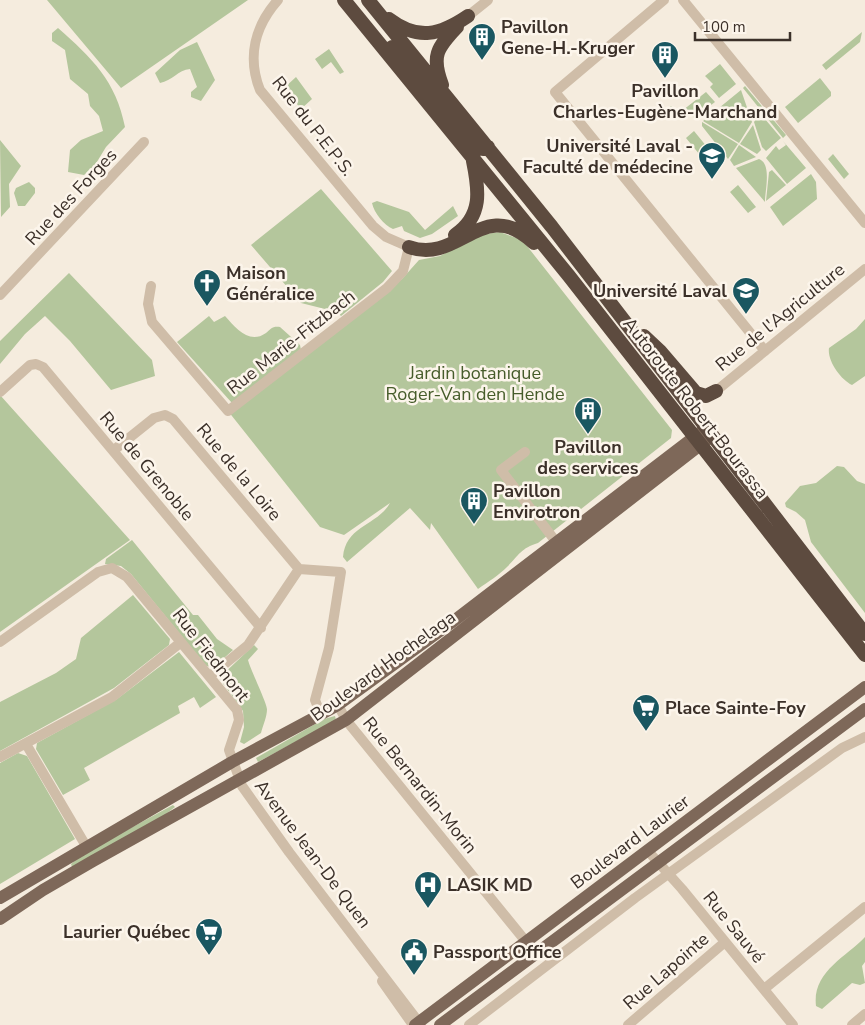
<svg xmlns="http://www.w3.org/2000/svg" width="865" height="1025" font-family="'Nunito Sans',sans-serif">
<style>
.green{fill:#b4c69c}
.lines{fill:none;stroke-linecap:round;stroke-linejoin:round}
.minor{stroke:#cfbda8;stroke-width:10}
.major{stroke:#7e6859;stroke-width:12}
.highway{stroke:#5d4b3f;stroke-width:14}
.labels{text-anchor:middle;stroke-width:5;stroke-linejoin:round;paint-order:stroke}
.poi-label{font-size:18px;font-weight:bold;fill:#3b3029;stroke:#fcf5eb;text-anchor:start}
.street-label{font-size:18px;fill:#3b3029;stroke:#fcf5eb}
.park-label{font-size:18px;fill:#465c2a;stroke:#fcf5eb}
</style>
<rect width="100%" height="100%" fill="#f5ecde"/>
<path class="green" d="M47,0h201l-127,88z
M58,28c34,30 58,53 67,99l-19,20 -11,18 -11,10 -16,-3 2,-22 11,-10 22,-9 -4,-15 -9,-10 -2,-12 -18,-15 -5,-29 -13,-9v-8z
M862,32l-2,10 -34,28 -4,-5z
M197,42l18,38 -14,21 -10,-4v-5l6,-5 -7,-18c-12,1 -18,12 -30,14l-5,-10 25,-23z
M329,49l15,23 -4,2 -9,-12 -9,7 -7,-10z
M720,64l16,20 -17,14 -9,-11 3,-3 -8,-8z
M296,77l16,22 -11,10 -17,-21z
M820,78l11,14v4l-33,27 -13,-16z
M745,86l41,49 -3,3 -40,-50z
M741,90l11,32 -13,21 -36,-22z
M706,92l9,10 -21,16 -6,-8 -7,6v1l-15,-7 5,-4 7,8z
M760,113l21,25 -15,13 -4,-4 -8,-25z
M702,122l36,22 -10,15 -26,-33z
M753,125l8,25 -4,4 -17,-10z
M694,131l22,27 -1,6 -6,2 -23,-28z
M0,140l21,26 -12,18 1,23 -9,10z
M783,141l23,27 -19,16 -21,-26 10,-12 3,4 7,-5z
M739,145l17,12 -22,9 -4,-6z
M833,154l16,20 -5,5 -16,-20z
M759,159c13,5 6,31 6,43l-29,-34z
M772,170l14,15 -20,16 3,-29z
M811,174l5,8 1,17 -34,27 -13,-19z
M29,182l6,6v5l-10,13h-7l-4,-13 2,-5z
M738,185l18,22 -8,6 -18,-21z
M321,189l71,82 -9,11 -42,34 -4,-4 -36,-9 -50,-58z
M377,201l32,11 16,18 28,-24 5,10 -26,18 -12,4 -16,-7 -2,-5 -9,3c-9,-4 -19,-16 -21,-26z
M500,232l19,7 8,7 145,184 -1,8 -133,105c-17,5 -20,13 -31,24 -8,8 -19,15 -29,22l-47,-66 -1,7 -20,-22 -63,54 -4,-5c3,-32 34,-31 47,-54l-46,32 -24,-8 -92,-116 174,-132 17,-19 21,-4 39,-21z
M69,273l83,87 3,16 -44,14 -41,-49 -25,-25 -20,18 -25,30v-23z
M209,316l5,6 11,-6c11,12 24,29 41,17 5,-4 6,-7 14,-6l20,18 1,5 -69,53 -55,-61z
M865,319v57l-13,9c-11,-5 -25,-24 -23,-37l27,-19z
M0,395l130,145 -130,92z
M837,466l7,1 13,14 8,3v129l-54,-71 -6,-22 -9,-8 -10,-5 -1,-4 15,-17 16,-3z
M132,540l61,75h5l19,24 16,11 -19,17 -8,-1 -75,-92 -10,-8 -16,-2 1,-5z
M133,595l37,44 -1,6 -55,43 -114,63v-49l56,-29 20,-14 5,-21z
M254,645l4,4 -10,11c3,11 19,43 19,49 0,8 -4,16 -6,24l-17,11 -4,-2 4,-15 -1,-16 -24,-33z
M179,652l37,45 -16,11 -6,-11 -16,9 2,7 -96,55 6,12 -27,15 -27,-46 1,-6 80,-44z
M335,716l1,4 -78,42 -2,-4 68,-39z
M18,753l9,3 48,83 -75,45v-121z
M173,805l2,2 -13,10 -90,50 -1,-3 12,-10z
M865,937v25l-3,4 3,17 -5,2 -8,-2 -30,26 -6,-3c-4,-34 29,-48 49,-69z"/>
<g class="lines">
<path class="minor" d="M664,0l-109,92 210,259
M683,0l182,223
M468,16l20,-16
M151,286l-3,18 4,18 76,89 159,-123 16,-17 6,-24 -23,-10 -13,-11 -113,-136c-13,-33 -5,-64 18,-90
M0,295l144,-153
M716,391l149,-122
M0,392l30,-27 6,-1 7,3 218,261
M114,450l40,-32 11,-3 8,4 126,150 42,3 -12,76 -14,52 6,15
M525,452l-24,18 59,77
M0,642l98,-70 14,-4 15,9 110,133 2,10 -10,30 13,36 47,66 132,173
M210,676l38,-31 51,-76
M338,705l8,15 190,234
M26,744l60,102
M0,757l112,-60 68,-54
M648,851l34,38 111,136
M382,981l31,44
M764,989l101,-82
M469,1025l166,-127 207,-150 23,-11
M628,1025l97,-83
M852,1025l13,-11"/>
<path class="major" d="M0,898l232,-136 106,-57 113,-82 251,-192
M0,919l43,-29 50,-29 253,-141 362,-281
M415,1025l450,-338
M440,1025l425,-316"/>
<path class="highway" d="M344,0l225,276 296,379
M368,0l184,227 313,407
M389,19c29,22 51,16 79,-3
M392,47l85,101 7,1 4,-2
M442,85c-11,-29 -5,-37 15,-58
M455,235c28,-19 24,-45 18,-74
M409,247c51,18 74,-53 125,-4
M644,336l16,15 36,42 10,3 10,-5"/>
</g>
<defs>
<symbol id="building-pin" viewBox="-11 -11 22 30"><path d="M0 17L-7.5 6A9.5 9.5 0 1 1 7.5 6Z" fill="#1a5761" stroke="#fcf5eb"/><path d="M-4-6H4V6H1V3H-1V6H-4ZM-2.5-4.3h1.7v1.8h-1.7ZM.8-4.3h1.7v1.8H.8ZM-2.5-1h1.7V.8h-1.7ZM.8-1h1.7V.8H.8Z" fill="#fff"/></symbol>
<symbol id="university-pin" viewBox="-11 -11 22 30"><path d="M0 17L-7.5 6A9.5 9.5 0 1 1 7.5 6Z" fill="#1a5761" stroke="#fcf5eb"/><path d="M0-5L7-2L0 1L-7-2ZM-4 1L0 2.5L4 1V4Q0 6-4 4Z" fill="#fff"/></symbol>
<symbol id="church-pin" viewBox="-11 -11 22 30"><path d="M0 17L-7.5 6A9.5 9.5 0 1 1 7.5 6Z" fill="#1a5761" stroke="#fcf5eb"/><path d="M-1.2-6h2.4v3.5h3.3v2.4h-3.3V6h-2.4V-.1h-3.3v-2.4h3.3Z" fill="#fff"/></symbol>
<symbol id="supermarket-pin" viewBox="-11 -11 22 30"><path d="M0 17L-7.5 6A9.5 9.5 0 1 1 7.5 6Z" fill="#1a5761" stroke="#fcf5eb"/><path d="M-6-5.5h2.5l.6 2H6L4.5 2H-2.5L-4.4-4H-6ZM-1.5 3.2a1.3 1.3 0 1 0 .1 0ZM3 3.2a1.3 1.3 0 1 0 .1 0Z" fill="#fff"/></symbol>
<symbol id="hospital-pin" viewBox="-11 -11 22 30"><path d="M0 17L-7.5 6A9.5 9.5 0 1 1 7.5 6Z" fill="#1a5761" stroke="#fcf5eb"/><path d="M-5-5h3v3.5h4V-5h3V5h-3V1.5h-4V5h-3Z" fill="#fff"/></symbol>
<symbol id="civic-pin" viewBox="-11 -11 22 30"><path d="M0 17L-7.5 6A9.5 9.5 0 1 1 7.5 6Z" fill="#1a5761" stroke="#fcf5eb"/><path d="M-.6-6.5H3V-4.5H.6V-3L4-1V1h2V6H-6V1h2V-1L-.6-3ZM-1.2 2.5V6h2.4V2.5Z" fill="#fff"/></symbol>
</defs>
<g fill-rule="evenodd">
<use href="#building-pin" x="466" y="21" width="32" height="43"/>
<use href="#building-pin" x="649" y="39" width="32" height="43"/>
<use href="#university-pin" x="696" y="140" width="32" height="43"/>
<use href="#church-pin" x="191" y="267" width="32" height="43"/>
<use href="#university-pin" x="730" y="275" width="32" height="43"/>
<use href="#building-pin" x="572" y="395" width="32" height="43"/>
<use href="#building-pin" x="458" y="485" width="32" height="43"/>
<use href="#supermarket-pin" x="630" y="692" width="32" height="43"/>
<use href="#hospital-pin" x="412" y="869" width="32" height="43"/>
<use href="#supermarket-pin" x="193" y="916" width="32" height="43"/>
<use href="#civic-pin" x="398" y="936" width="32" height="43"/>
</g>
<g class="labels">
<g class="poi-label">
<text x="501" y="33">Pavillon<tspan x="501" dy="21">Gene-H.-Kruger</tspan></text>
<text x="665" y="97" text-anchor="middle">Pavillon<tspan x="665" dy="21">Charles-Eugène-Marchand</tspan></text>
<text x="693" y="152" text-anchor="end">Université Laval -<tspan x="693" dy="21">Faculté de médecine</tspan></text>
<text x="226" y="279">Maison<tspan x="226" dy="21">Généralice</tspan></text>
<text x="727" y="297" text-anchor="end">Université Laval</text>
<text x="588" y="453" text-anchor="middle">Pavillon<tspan x="588" dy="21">des services</tspan></text>
<text x="493" y="497">Pavillon<tspan x="493" dy="21">Envirotron</tspan></text>
<text x="665" y="714">Place Sainte-Foy</text>
<text x="447" y="891">LASIK MD</text>
<text x="190" y="938" text-anchor="end">Laurier Québec</text>
<text x="433" y="958">Passport Office</text>
</g>
<g class="street-label">
<text transform="translate(313 126) rotate(52)" y="6">Rue du P.E.P.S.</text>
<text transform="translate(71 197) rotate(-47)" y="6">Rue des Forges</text>
<text transform="translate(780 317) rotate(-39)" y="6">Rue de l'Agriculture</text>
<text transform="translate(291 342) rotate(-38)" y="6">Rue Marie-Fitzbach</text>
<text transform="translate(696 408) rotate(52)" y="6">Autoroute Robert-Bourassa</text>
<text transform="translate(147 466) rotate(50)" y="6">Rue de Grenoble</text>
<text transform="translate(239 472) rotate(50)" y="6">Rue de la Loire</text>
<text transform="translate(211 655) rotate(52)" y="6">Rue Fiedmont</text>
<text transform="translate(383 666) rotate(-36)" y="6">Boulevard Hochelaga</text>
<text transform="translate(420 785) rotate(51)" y="6">Rue Bernardin-Morin</text>
<text transform="translate(630 842) rotate(-37)" y="6">Boulevard Laurier</text>
<text transform="translate(313 854) rotate(53)" y="6">Avenue Jean-De Quen</text>
<text transform="translate(734 927) rotate(51)" y="6">Rue Sauvé</text>
<text transform="translate(666 971) rotate(-41)" y="6">Rue Lapointe</text>
</g>
<g class="park-label">
<text x="475" y="379">Jardin botanique<tspan x="475" dy="21">Roger-Van den Hende</tspan></text>
</g>
</g>
<path d="M695 32v8h95v-8" fill="none" stroke="#3b3029" stroke-width="2.5"/>
<text x="702" y="32" font-size="15" fill="#3b3029" stroke="#fcf5eb" stroke-width="4" paint-order="stroke">100 m</text>
</svg>
